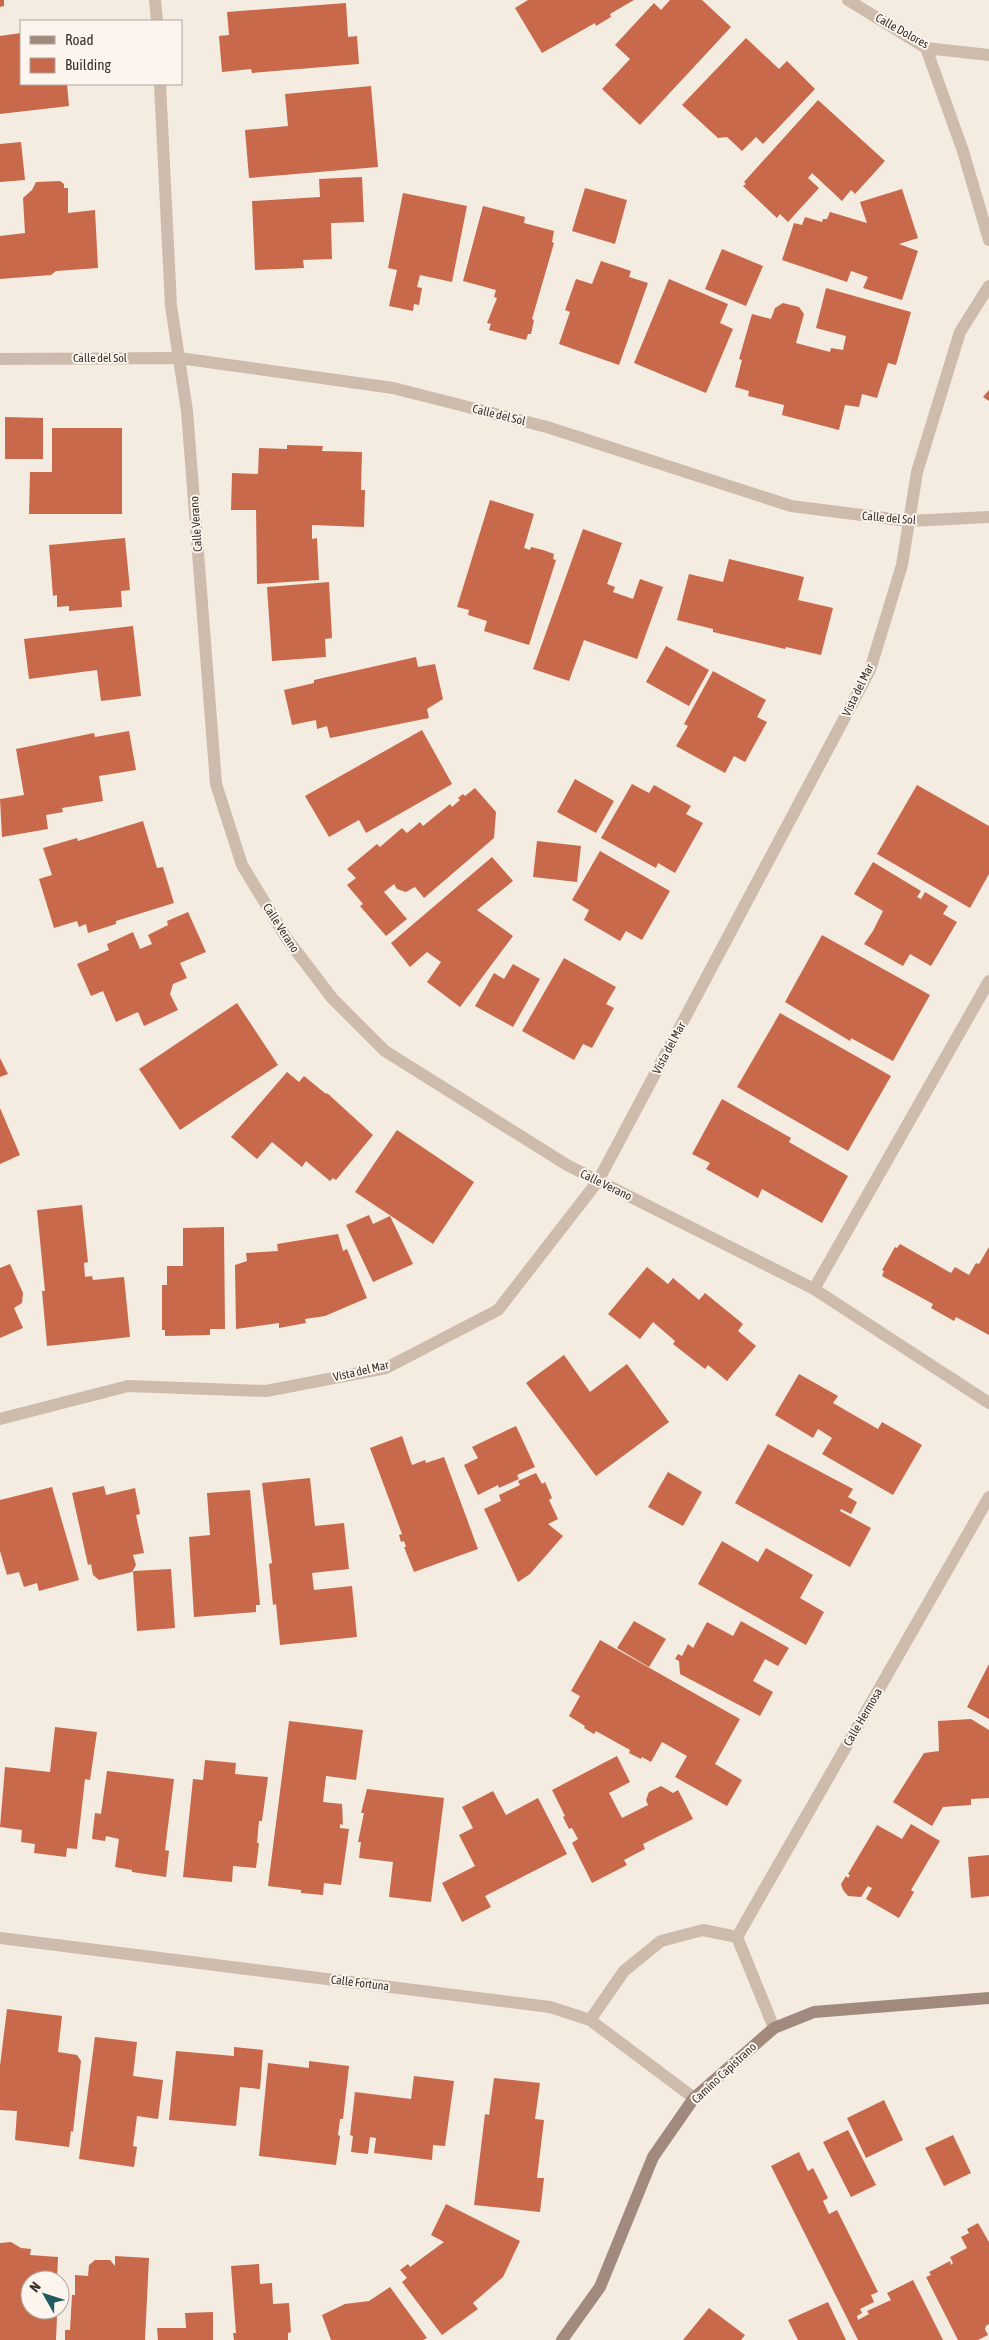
<svg xmlns="http://www.w3.org/2000/svg" width="989" height="2340" font-family="'Asap Condensed',sans-serif">
<style>
.building{fill:#c8694b}
.lines{fill:none;stroke-linecap:round;stroke-linejoin:round}
.service{stroke:#cdbbac;stroke-width:12}
.minor{stroke:#cdbbac;stroke-width:12}
.tertiary{stroke:#cdbbac;stroke-width:12}
.secondary{stroke:#a18a7d;stroke-width:12}
.labels{text-anchor:middle;stroke-width:4;stroke-linejoin:round;paint-order:stroke}
.street-label{font-size:12px;fill:#3b302b;stroke:#fbf5ee}
</style>
<rect width="100%" height="100%" fill="#f4ebe1"/>
<path class="building" d="M0,0h4v6l-4,1z
M528,0h106l-24,14 1,3 -15,9 -1,-3 -53,30 -27,-45z
M670,0h32l29,27 -91,98 -38,-36 28,-30 -15,-14 39,-42 7,7z
M346,3l2,34 9,-1 2,28 -107,9 -1,-4 -29,3 -3,-36 10,-1 -2,-23z
M21,33v51h46l2,22 -69,8v-78z
M746,38l33,31 8,-8 28,28 -52,55 -7,-7 -14,14 -15,-14 -9,1 -36,-33z
M371,86l7,81 -129,11 -4,-48 43,-4 -3,-32z
M818,100l67,61 -30,33 -4,-4 -9,11 -30,-28 -4,5 11,10 -31,34 -8,-8 -3,4 -34,-32 3,-2 -2,-2z
M21,142l4,38 -25,2v-38z
M362,177l2,45 -33,1 1,36 -29,1 1,8 -49,2 -3,-69 68,-4 -1,-18z
M60,181l4,3v4h4v25l27,-3 3,58 -42,3 -5,4 -51,4v-43l25,-3 -2,-35 9,-8 4,-8z
M585,188l42,12 -12,44 -43,-13z
M902,189l16,49 -19,6 19,7 -16,49 -39,-12 5,-11 -17,-6 -4,11 -65,-22 12,-37 8,2 3,-8 17,5 1,-3h4l3,-7 37,11 -7,-21z
M403,193l64,13 -15,76 -32,-7 -3,12 5,1 -3,17 -5,-1 -1,7 -24,-5 8,-36 -9,-2z
M483,206l42,11 -1,6 30,8 -2,11 2,1 -22,76 2,1 -3,14h-3l-2,6 -37,-10 2,-6 -4,-1 10,-25 -3,-1 2,-7 -33,-9z
M722,249l41,17 -17,40 -41,-17z
M601,261l30,10 -2,6 19,6 -29,82 -60,-21 11,-32 -5,-2 11,-31 16,5z
M669,279l59,25 -8,19 13,6 -27,64 -72,-30z
M826,288l85,24 -15,53 -8,-2 -11,35 -15,-4 -3,13 -14,-2 -6,25 -57,-15 2,-10 -36,-9 1,-5 -14,-4 7,-27 -3,-1 13,-45 19,5 4,-11 8,-5 16,4 5,7 -8,29 34,9 1,-4 12,2 3,-14 -30,-8z
M989,390v11l-6,-4z
M5,417l38,1v41h-38z
M52,428h70v86h-93l1,-42h22z
M287,445l36,1 -1,5 40,1 -1,38h4l-1,37 -52,-2v14l5,-1 2,42 -62,4 -1,-74h-25l1,-37 26,1 1,-26 28,1z
M490,500l44,14 -10,34 6,2 1,-3 12,3 11,4 -1,5 3,1 -27,85 -45,-14 3,-10 -19,-6 1,-5 -12,-3z
M583,529l39,14 -15,41 8,3 -2,5 20,7 7,-20 23,8 -26,72 -53,-19 -15,41 -36,-12z
M125,538l5,52 -9,1 1,16 -53,4v-5l-12,1v-12l-4,1 -4,-51z
M729,559l75,18 -6,23 35,8 -12,47 -35,-8 -1,2 -72,-17v-3l-36,-9 12,-46 34,8z
M329,582l3,56 -7,1 1,18 -54,4 -5,-74z
M133,626l8,70 -40,5 -4,-31 -68,9 -5,-40z
M666,646l43,24 -20,36 -43,-24z
M416,657l2,10 17,-3 8,35 -16,10 2,9 -99,20 -3,-12 -10,3 -1,-9 -24,5 -8,-35 30,-7v-3z
M713,671l53,29 -9,17 10,5 -22,40 -11,-6 -9,17 -49,-27 12,-20 -4,-2z
M422,730l30,54 -86,49 -7,-13 -30,17 -24,-41z
M129,731l7,39 -37,6 4,25 -41,7 1,4 -17,3 2,14 -46,8 -2,-38 24,-4 -8,-46 78,-16 1,4z
M575,779l39,22 -18,32 -39,-21z
M632,784l17,9 5,-8 37,21 -5,8 17,9 -28,50 -17,-10 -2,5 -55,-30z
M917,785l72,41v48l-19,34 -93,-54z
M475,788l21,24 -2,26 -70,60 -9,-11 -9,5 -9,-3 -3,-5 -10,8 23,27 -21,17 -26,-30 3,-2 -16,-19 9,-7 -9,-9 30,-25 3,3 22,-19 5,5 13,-11 3,4 27,-22 2,3 8,-7 -2,-2 5,-4 2,2z
M143,821l14,47 6,-1 11,36 -58,18v3l-28,9 -2,-9 -7,3 -2,-6 -23,7 -15,-49 13,-4 -9,-27 34,-10 1,3z
M537,841l44,5 -4,36 -44,-5z
M600,851l70,40 -28,49 -16,-9 -6,10 -36,-21 5,-10 -17,-10z
M492,857l21,24 -36,29 36,26 -53,71 -33,-25 14,-20 -14,-10 -17,15 -19,-24z
M873,862l48,29 -4,6 4,2 4,-7 23,14 -5,8 14,8 -26,44 -21,-12 -7,12 -39,-22 9,-13 10,-20 -29,-17z
M188,912l18,40 -26,11 7,15 -14,6 -3,10 8,16 -34,16 -6,-14 -22,10 -13,-31 -12,5 -14,-32 32,-14 -2,-6 26,-12 7,17 12,-5 -4,-9 20,-10 -1,-4z
M822,935l108,60 -37,66 -42,-23 -1,3 -65,-39z
M564,958l52,29 -10,17 8,4 -22,40 -9,-4 -9,16 -52,-29z
M513,964l27,15 -27,48 -38,-21 19,-33 10,6z
M237,1003l41,62 -98,65 -41,-61z
M780,1013l111,63 -43,75 -111,-64z
M0,1058l8,16 -8,3z
M287,1072l12,10 5,-6 22,18 1,-1 46,42 -37,45 -3,-2 -3,3 -24,-20 -4,6 -30,-25 -15,17 -26,-22z
M722,1099l69,39 -2,4 59,34 -26,47 -60,-34 -4,9 -52,-29 4,-6 -18,-9z
M0,1108l20,47 -20,9z
M397,1130l77,52 -41,62 -78,-52z
M82,1205l6,57 -4,1 1,14 7,-1 1,4 31,-3 6,60 -83,9 -5,-55h3l-8,-81z
M369,1215l4,9 17,-8 23,48 -40,18 -27,-57z
M224,1227l1,102h-15v6l-45,1v-6h-3v-45h5v-19h16v-38z
M338,1234l5,17 4,-2 20,49 -42,18 -20,3 1,4 -27,5v-5l-43,6 -1,-64 12,-4 -1,-8 32,-2 -1,-7z
M900,1244l51,29 4,-6 14,8 7,-12 3,1 10,-17v88l-33,-18 -2,4 -23,-13 2,-4 -51,-28 2,-5 -2,-1 13,-23 2,1z
M10,1264l13,29 -1,10 -8,5 9,20 -23,10v-70z
M647,1267l21,17 5,-6 26,22 6,-7 38,31 -5,7 18,15 -29,35 -19,-16 -3,4 -32,-25 2,-3 -22,-19 -13,17 -32,-25z
M564,1355l26,37 37,-28 42,58 -73,54 -70,-93z
M799,1374l39,22 -5,7 45,26 4,-7 40,23 -29,50 -71,-41 10,-16 -14,-9 -5,9 -38,-23z
M516,1426l19,41 -18,8 2,4 -20,9 -1,-3 -20,10 -14,-30 14,-7 -6,-11z
M402,1436l10,29 13,-5 1,3 18,-6 34,92 -64,23 -10,-25h2l-2,-6 -3,1 -2,-7 3,-1 -32,-86z
M768,1444l85,45 -5,8 9,5 -6,12 -10,-5 -1,2 31,17 -21,39 -115,-64z
M668,1472l34,20 -19,34 -35,-19z
M536,1473l6,11 3,-2 7,16 -3,2 9,19 -10,5 15,12 -33,38 -12,8 -34,-73 17,-8 -2,-6 21,-10 -2,-4z
M310,1478l5,48 29,-3 5,46 -37,4 2,17 38,-4 5,51 -77,8 -4,-41 -3,1 -4,-41 3,-1 -10,-80z
M104,1486l2,9 29,-7 5,26 -4,1 8,38 -11,2 3,10 -4,7 -33,8 -6,-5 -2,-11 -3,1 -16,-72z
M52,1487l27,93 -40,11 -2,-8 -13,4 -5,-15 -12,3 -7,-24v-51z
M250,1490l10,115h-4v7l-62,5 -5,-80 21,-2 -3,-42z
M722,1541l36,21 8,-14 47,27 -13,23 24,14 -18,33 -108,-61z
M171,1569l4,59 -38,3 -4,-60z
M634,1621l32,18 -17,28 -32,-19z
M741,1621l48,27 -11,18 -13,-7 -12,22 20,11 -13,24 -80,-42 -1,-13 -4,-2 3,-5 4,2 6,-12 5,4 14,-26 26,14z
M600,1640l140,79 -25,45 27,16 -15,26 -52,-29 12,-21 -25,-14 -11,20 -9,-5 -1,2 -12,-6 1,-3 -34,-19 -2,3 -10,-6 1,-2 -16,-10 11,-20 -9,-5z
M989,1664v55l-22,-12z
M971,1719l18,11v68l-18,1v6l-28,2 -11,19 -39,-24 31,-49 15,-2 -1,-30z
M289,1721l74,9 -7,50 -30,-4 -3,26 19,2 1,21 -3,-1v4l9,1 -8,56 -17,-2 -1,12 -22,-2v-3l-33,-4z
M55,1727l42,5 -7,48 -5,-1 -8,70 -10,-1 -1,9 -32,-4 1,-9 -14,-2 1,-12 -22,-3 5,-60 45,5z
M617,1756l13,26 -21,11 13,25 26,-13 -2,-5 3,-8 12,-6 12,7 5,-3 15,29 -50,25 2,5 -21,11 3,5 -35,18 -20,-40 6,-4 -6,-11 -3,1 -6,-12 2,-1 -13,-26z
M205,1760l31,3 -1,11 33,3 -6,44h-3l-2,22h2l-3,25 -23,-2 -1,16 -49,-5 10,-98 10,1z
M107,1771l67,8 -9,71 4,1 -3,26 -34,-5v-2l-17,-3 4,-28 -13,-3 -1,5 -13,-2 3,-26 6,1z
M367,1789l77,9 -13,104 -42,-5 4,-35 -34,-4 2,-16h-3l6,-29h-3z
M493,1791l13,24 32,-17 29,56 -82,42 6,11 -29,15 -20,-39 33,-17 -16,-31 14,-7 -11,-21z
M911,1824l29,17 -29,49 3,2 -15,26 -33,-19 6,-11 -4,-2 -7,11 -13,-1 -5,-6 -2,-6 5,-8 2,2 2,-3 -2,-1 29,-49 25,14z
M989,1855v41l-18,2 -3,-41z
M7,2009l55,7 -4,36 19,3 4,6 -8,71 -2,-1 -2,16 -54,-7 2,-29 -17,-1v-44z
M95,2037l42,5 -4,34 30,4 -5,39 -21,-3 -4,30 4,1 -3,20 -55,-8z
M234,2047l29,3 -3,39 -20,-2 -4,39 -67,-6 7,-69 58,5z
M309,2061l40,5 -6,53h-3l-2,16 2,1 -4,29 -77,-9 9,-93 41,5z
M414,2076l40,5 -9,65 -12,-1 -1,15 -58,-7 2,-15 -6,-1 -2,17 -17,-2 2,-16 -3,-1 5,-43 56,7z
M494,2078l46,5 -5,36 9,1 -7,58h7l-4,34 -66,-7 11,-91 4,1z
M884,2100l19,40 -37,18 -19,-40z
M848,2130l28,55 -25,12 -28,-55z
M953,2135l18,38 -27,13 -19,-38z
M799,2152l9,19 5,-3 15,30 -5,3 6,13 8,-4 41,82 -7,3 3,7 -14,7 2,4 -5,3 1,4 11,-6 -2,-3 24,-11 -4,-7 26,-13 30,60h-85l-87,-174z
M446,2204l74,37 -17,36 -30,26 5,6 -36,26 -40,-53 5,-4 -7,-8 8,-6 2,3 34,-25 -13,-7z
M978,2223l11,19v82l-3,2 -1,3 3,6 -10,5h-20l-32,-63 5,-2 -2,-3 21,-11 1,4 2,-2 -3,-6 17,-9 -6,-11 8,-4 -2,-4z
M11,2242l10,6 10,1 -1,6 28,2 -1,23h-27v30h16v5l11,1 -1,24h-56v-97z
M115,2256l34,2 -4,82h-80v-10h5l2,-35h3v-20l13,1 1,-11 6,-5h15l5,6z
M259,2264l1,20 12,-1 1,21 16,-1 2,29 -3,1v7h-54l-1,-7h3l-5,-67z
M390,2287l37,51 -4,2h-92l-9,-25 23,-11 24,-3z
M828,2302l18,38h-48l-10,-20z
M709,2308l36,27 -4,5h-58z
M213,2312v28h-55l-1,-12h29l-1,-15z"/>
<g class="lines">
<path class="service" d="M814,1289l175,-308"/>
<path class="minor" d="M155,0l2,21
M848,0l78,48 63,7
M926,48l37,103 26,89
M160,84l11,222 16,105 29,373 26,81 45,74 45,59 53,53 182,114 247,124 175,114
M0,1419l128,-33 138,5 120,-23 112,-58 100,-129 272,-511 32,-105 15,-93 43,-140 29,-46
M0,1938l550,69 40,13 104,78
M590,2020l34,-49 37,-30 42,-11 34,7
M774,2028l-37,-91 252,-440"/>
<path class="tertiary" d="M0,359l179,-1 214,30 154,39 244,79 118,15 80,-4"/>
<path class="secondary" d="M562,2340l38,-53 53,-130 41,-59 80,-70 40,-16 175,-14"/>
</g>
<g class="labels">
<g class="street-label">
<text transform="translate(902 31) rotate(29)" y="4">Calle Dolores</text>
<text x="100" y="362">Calle del Sol</text>
<text transform="translate(499 415) rotate(14)" y="4">Calle del Sol</text>
<text transform="translate(889 518) rotate(5)" y="4">Calle del Sol</text>
<text transform="translate(196 524) rotate(-94)" y="4">Calle Verano</text>
<text transform="translate(858 690) rotate(-64)" y="4">Vista del Mar</text>
<text transform="translate(281 928) rotate(57)" y="4">Calle Verano</text>
<text transform="translate(669 1048) rotate(-62)" y="4">Vista del Mar</text>
<text transform="translate(606 1185) rotate(26)" y="4">Calle Verano</text>
<text transform="translate(361 1371) rotate(-13)" y="4">Vista del Mar</text>
<text transform="translate(863 1717) rotate(-60)" y="4">Calle Hermosa</text>
<text transform="translate(360 1983) rotate(7)" y="4">Calle Fortuna</text>
<text transform="translate(724 2073) rotate(-43)" y="4">Camino Capistrano</text>
</g>
</g>
<rect x="20" y="20" width="162" height="65" fill="#fbf5ee" stroke="#aea6a0"/>
<rect x="30" y="36" width="25" height="8" fill="#a18a7d" stroke="#aea6a0"/>
<text x="65" y="45" font-size="15" fill="#3b302b">Road</text>
<rect x="30" y="58" width="25" height="15" fill="#c8694b" stroke="#aea6a0"/>
<text x="65" y="70" font-size="15" fill="#3b302b">Building</text>
<g transform="translate(45 2295) rotate(309)"><circle r="24" fill="#fbf5ee" stroke="#aea6a0"/>
<path d="M0-4L9 19L0 12L-9 19Z" fill="#1f5a5e"/>
<text y="-8" font-size="14" font-weight="bold" text-anchor="middle" fill="#3b302b">N</text>
</g>
</svg>
